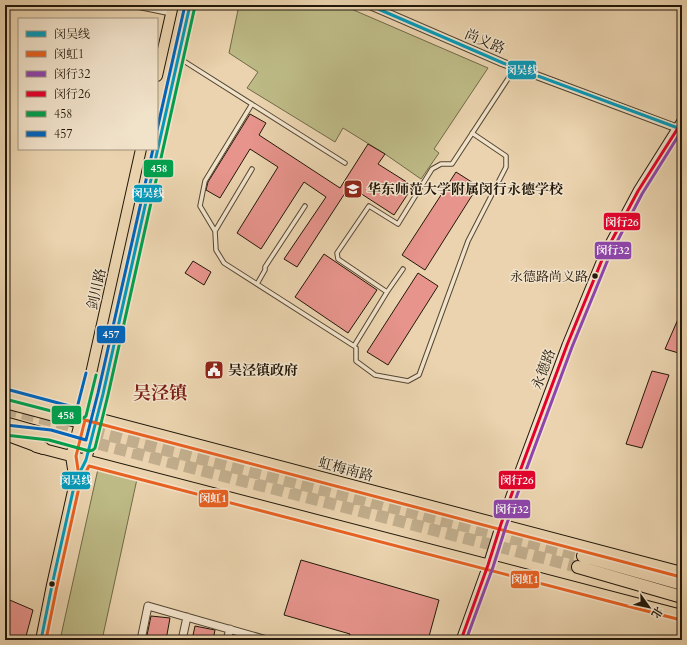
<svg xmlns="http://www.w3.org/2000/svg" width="687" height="645" font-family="Cardo,'Noto Serif SC',serif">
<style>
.green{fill:#bdba86;stroke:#706948}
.building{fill:#e7948c;stroke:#22180a}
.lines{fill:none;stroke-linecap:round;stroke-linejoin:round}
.highway-tunnel{stroke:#c2ae8d;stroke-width:12;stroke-dasharray:12 6;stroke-linecap:butt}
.lane-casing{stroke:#544733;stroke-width:5.5}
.street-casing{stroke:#544733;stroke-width:9}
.secondary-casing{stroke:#22180a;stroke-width:11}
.primary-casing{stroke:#22180a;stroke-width:12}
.highway-casing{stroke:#22180a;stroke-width:14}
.lane{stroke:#f1e2ca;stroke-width:3.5}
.street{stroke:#f1e2ca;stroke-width:7}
.secondary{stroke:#f1e2ca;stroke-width:9}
.primary{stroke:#ead3ae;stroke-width:10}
.highway{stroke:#ead3ae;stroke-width:12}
.bus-1-casing{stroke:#f1e2ca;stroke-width:6}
.bus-2-casing{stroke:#f1e2ca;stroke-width:6}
.bus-3-casing{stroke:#f1e2ca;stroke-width:6}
.bus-4-casing{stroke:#f1e2ca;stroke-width:6}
.bus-5-casing{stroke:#f1e2ca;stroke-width:6}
.bus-6-casing{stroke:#f1e2ca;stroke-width:6}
.bus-1{stroke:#039aba;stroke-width:3}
.bus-2{stroke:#e86121;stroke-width:3}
.bus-3{stroke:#8e44ad;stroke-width:3}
.bus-4{stroke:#e4002b;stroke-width:3}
.bus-5{stroke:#029f4d;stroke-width:3}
.bus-6{stroke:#0065bd;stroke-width:3}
.bus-dot{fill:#22180a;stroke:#f1e2ca;stroke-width:1.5}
.labels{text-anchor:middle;stroke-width:3;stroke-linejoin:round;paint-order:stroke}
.bus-label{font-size:13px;fill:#22180a;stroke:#f1e2ca;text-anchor:end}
.street-label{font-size:14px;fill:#22180a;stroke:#f1e2ca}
.poi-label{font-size:14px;font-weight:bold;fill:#22180a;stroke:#f1e2ca;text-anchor:start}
.district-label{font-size:18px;font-weight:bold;fill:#7a1f14;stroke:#f1e2ca}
.line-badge{stroke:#f1e2ca;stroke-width:1.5}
.badge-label{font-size:11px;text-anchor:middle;font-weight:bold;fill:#fff}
</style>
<rect width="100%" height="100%" fill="#ead3ae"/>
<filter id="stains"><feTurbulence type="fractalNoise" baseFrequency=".005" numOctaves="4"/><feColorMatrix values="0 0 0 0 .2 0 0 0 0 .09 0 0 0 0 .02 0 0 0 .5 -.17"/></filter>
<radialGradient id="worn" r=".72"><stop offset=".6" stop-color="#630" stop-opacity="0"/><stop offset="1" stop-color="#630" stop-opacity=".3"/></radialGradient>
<path class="green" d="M239,5h103l146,63 -54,81 5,4 -18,26 -36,-25 -42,-26 -8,14 -88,-54 11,-16 -29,-19z
M98,469l39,10 -35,161h-42z"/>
<path class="building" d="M250,114l16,9 -7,12 81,53 28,-44 17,10 -7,10 35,22 -19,29 -34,-22 -3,4 -10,-7 -50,77 -13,-8 42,-62 -22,-15 -43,67 -24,-16 41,-66 -28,-18 -30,49 -14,-8 2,-8z
M456,172l22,14 -53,84 -23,-15z
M324,254l53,36 -29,43 -53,-36z
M193,261l18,11 -7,13 -19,-12z
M418,273l20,13 -50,79 -21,-13z
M682,310v44l-17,-5z
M652,371l17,4 -27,73 -16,-4z
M301,560l138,40 -11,40h-80l2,-6 -66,-19z
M5,598l28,12 -8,30h-20z
M151,616l19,2 -4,22h-20z
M195,626l20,4 -2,10h-21z"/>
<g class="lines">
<path class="highway-tunnel" d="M5,409l121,31 457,116
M80,439l498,128"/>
<defs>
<path id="lane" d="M179,58l166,105
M252,104l-47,77 -5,25 15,25 1,19 8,13 130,83 33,-54 -49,-33 -1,-6 32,-47 29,18 34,-55 9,-5h11l63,-96
M215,231l37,-62
M257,284l8,-14v-3l40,-61
M387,292l16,-23
M356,348v13l19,14 33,6 11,-6 49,-134 38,-74v-11l-34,-23"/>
<path id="street" d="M137,5l34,7
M369,5l134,58 179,67
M141,640l7,-34 119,34
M182,640l5,-23
M227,640l3,-11"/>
<path id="secondary" d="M461,640l27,-75 13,-41 19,-53 47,-126 37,-90 34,-64 44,-70"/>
<path id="primary" d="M157,76l16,-71
M5,403l90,24
M42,403l6,2 634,167
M5,422l85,24
M36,447l646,168
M75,482l-4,-26 9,-33 61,-274
M41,640l11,-55 23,-103 11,-22 17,-66 87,-389"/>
<path id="highway" d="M5,394l43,11
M5,430l45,5
M8,435l35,13
M583,556l99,28
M578,567l104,30"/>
</defs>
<use href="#lane" class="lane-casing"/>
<use href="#street" class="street-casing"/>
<use href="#secondary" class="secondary-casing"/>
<use href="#primary" class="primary-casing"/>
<use href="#highway" class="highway-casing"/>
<use href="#lane" class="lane"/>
<use href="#street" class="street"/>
<use href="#secondary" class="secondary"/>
<use href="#primary" class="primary"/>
<use href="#highway" class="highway"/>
<defs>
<path id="bus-1" d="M369,5l134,58 175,65
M41,640l11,-55 23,-103 11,-22 17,-66 87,-389"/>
<path id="bus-2" d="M77,496l3,-12 9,-18 592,154
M46,640l11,-54 23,-103 -4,-27 9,-36 596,157"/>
<path id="bus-3" d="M466,640l27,-73 13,-41 19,-53 47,-126 37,-90 33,-63 40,-64"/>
<path id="bus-4" d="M461,640l27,-75 13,-41 19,-53 47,-126 37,-90 34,-64 40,-63"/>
<path id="bus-5" d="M5,399l77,20 4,-3 10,-41
M5,435l44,5 40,11 4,-1 2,-2 13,-53 87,-389"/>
<path id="bus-6" d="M157,130l28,-125
M6,389l71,19 9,-35
M6,425l45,5 35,10 12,-47 55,-244"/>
</defs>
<use href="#bus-1" class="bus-1-casing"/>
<use href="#bus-2" class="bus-2-casing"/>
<use href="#bus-3" class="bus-3-casing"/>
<use href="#bus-4" class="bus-4-casing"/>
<use href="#bus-5" class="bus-5-casing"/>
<use href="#bus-6" class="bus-6-casing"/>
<use href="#bus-1" class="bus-1"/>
<use href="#bus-2" class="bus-2"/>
<use href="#bus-3" class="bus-3"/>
<use href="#bus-4" class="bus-4"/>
<use href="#bus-5" class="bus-5"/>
<use href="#bus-6" class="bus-6"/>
</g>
<defs>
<symbol id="school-square" viewBox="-11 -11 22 22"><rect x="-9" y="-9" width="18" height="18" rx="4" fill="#8f2418" stroke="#f1e2ca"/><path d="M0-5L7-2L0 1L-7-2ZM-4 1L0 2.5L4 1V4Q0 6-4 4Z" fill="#fff"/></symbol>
<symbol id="civic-square" viewBox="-11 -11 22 22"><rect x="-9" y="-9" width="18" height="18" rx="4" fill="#8f2418" stroke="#f1e2ca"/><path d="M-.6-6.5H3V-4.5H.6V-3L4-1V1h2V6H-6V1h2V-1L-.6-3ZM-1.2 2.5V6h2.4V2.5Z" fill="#fff"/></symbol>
</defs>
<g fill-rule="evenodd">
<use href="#school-square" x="342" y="178" width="22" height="22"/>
<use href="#civic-square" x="203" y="359" width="22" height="22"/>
</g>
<g class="bus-dot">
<circle cx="595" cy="276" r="3.5"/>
<circle cx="52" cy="584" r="3.5"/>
</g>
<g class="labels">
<g class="bus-label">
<text x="588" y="281">永德路尚义路</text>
</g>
<g class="street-label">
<text transform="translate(485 41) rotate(23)" y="5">尚义路</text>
<text transform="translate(96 289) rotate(-77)" y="5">剑川路</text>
<text transform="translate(543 369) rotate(-69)" y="5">永德路</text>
<text transform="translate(346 469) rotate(15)" y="5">虹梅南路</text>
</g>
<g class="poi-label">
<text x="367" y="194">华东师范大学附属闵行永德学校</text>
<text x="228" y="375">吴泾镇政府</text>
</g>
<g class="district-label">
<text x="160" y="399">吴泾镇</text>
</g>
</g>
<g class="line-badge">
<rect x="507" y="60" width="30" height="20" rx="4" fill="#039aba"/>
<rect x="143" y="159" width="31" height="19" rx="4" fill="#029f4d"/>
<rect x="133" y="184" width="30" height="19" rx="4" fill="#039aba"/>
<rect x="603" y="212" width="38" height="19" rx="4" fill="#e4002b"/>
<rect x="594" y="241" width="38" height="19" rx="4" fill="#8e44ad"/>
<rect x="96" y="325" width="30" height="19" rx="4" fill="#0065bd"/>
<rect x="51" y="405" width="31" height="20" rx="4" fill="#029f4d"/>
<rect x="498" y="470" width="38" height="20" rx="4" fill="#e4002b"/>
<rect x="61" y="471" width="30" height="19" rx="4" fill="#039aba"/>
<rect x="198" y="489" width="31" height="19" rx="4" fill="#e86121"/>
<rect x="493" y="499" width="38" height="20" rx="4" fill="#8e44ad"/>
<rect x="510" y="570" width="30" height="19" rx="4" fill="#e86121"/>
</g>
<g class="badge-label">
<text x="522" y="74">闵吴线</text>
<text x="159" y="172">458</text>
<text x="148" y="197">闵吴线</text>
<text x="622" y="226">闵行26</text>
<text x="613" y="254">闵行32</text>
<text x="111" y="338">457</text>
<text x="66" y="419">458</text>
<text x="517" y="484">闵行26</text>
<text x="76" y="484">闵吴线</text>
<text x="213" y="502">闵虹1</text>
<text x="512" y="513">闵行32</text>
<text x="525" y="583">闵虹1</text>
</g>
<rect width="687" height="645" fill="none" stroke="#ead3ae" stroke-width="20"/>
<rect x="6" y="6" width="675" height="633" fill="none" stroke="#22180a" stroke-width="2"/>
<rect x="10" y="10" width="667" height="625" fill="none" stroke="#22180a"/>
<rect x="18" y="18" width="140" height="132" fill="#f1e2ca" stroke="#9e917d"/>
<rect x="26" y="31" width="20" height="6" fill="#039aba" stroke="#9e917d"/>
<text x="54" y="38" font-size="12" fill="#22180a">闵吴线</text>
<rect x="26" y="51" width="20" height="6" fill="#e86121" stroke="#9e917d"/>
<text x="54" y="58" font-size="12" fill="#22180a">闵虹1</text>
<rect x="26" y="71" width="20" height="6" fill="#8e44ad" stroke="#9e917d"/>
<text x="54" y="78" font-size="12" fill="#22180a">闵行32</text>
<rect x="26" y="91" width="20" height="6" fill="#e4002b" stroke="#9e917d"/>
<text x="54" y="98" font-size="12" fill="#22180a">闵行26</text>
<rect x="26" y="111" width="20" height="6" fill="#029f4d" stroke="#9e917d"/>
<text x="54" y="118" font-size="12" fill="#22180a">458</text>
<rect x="26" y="131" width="20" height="6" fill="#0065bd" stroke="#9e917d"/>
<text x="54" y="138" font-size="12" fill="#22180a">457</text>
<g transform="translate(649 607) rotate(123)" stroke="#f1e2ca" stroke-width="3" paint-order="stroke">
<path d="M0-3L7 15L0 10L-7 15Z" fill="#22180a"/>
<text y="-6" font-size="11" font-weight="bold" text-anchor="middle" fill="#22180a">北</text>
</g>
<rect width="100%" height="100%" filter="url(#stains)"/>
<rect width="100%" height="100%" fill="url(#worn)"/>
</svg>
